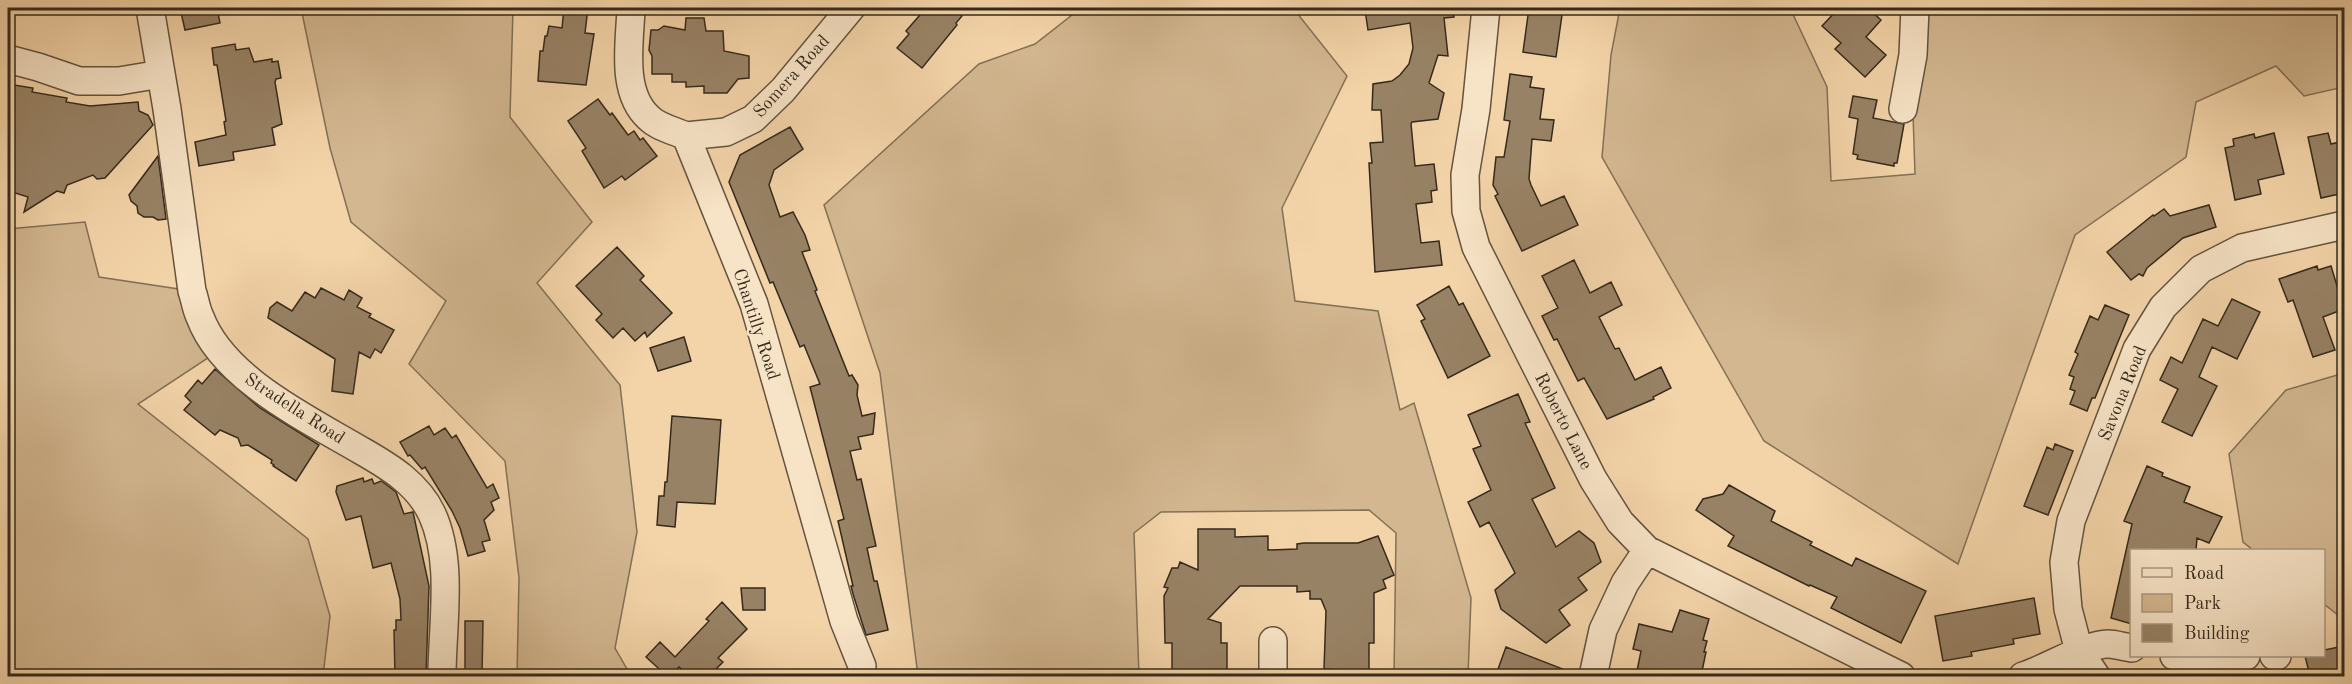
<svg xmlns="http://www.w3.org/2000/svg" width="2352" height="684" font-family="'Old Standard TT',serif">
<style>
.green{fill:#d3b790;stroke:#847056;stroke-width:1.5}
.building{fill:#988265;stroke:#352a1c;stroke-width:1.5}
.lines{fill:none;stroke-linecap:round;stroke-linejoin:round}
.minor-casing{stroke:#64543f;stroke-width:30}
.minor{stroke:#f7e3c6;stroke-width:27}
.labels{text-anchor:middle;stroke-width:5;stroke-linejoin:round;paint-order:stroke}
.street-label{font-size:18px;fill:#352a1c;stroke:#f7e3c6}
</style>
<rect width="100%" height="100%" fill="#f3d4a8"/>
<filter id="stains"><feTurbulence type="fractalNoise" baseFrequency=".00333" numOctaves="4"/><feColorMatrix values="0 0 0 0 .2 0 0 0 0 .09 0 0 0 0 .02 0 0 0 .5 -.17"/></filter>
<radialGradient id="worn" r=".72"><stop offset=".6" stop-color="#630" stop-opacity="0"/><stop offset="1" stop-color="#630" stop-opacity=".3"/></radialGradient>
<path class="green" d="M301,8h212l-3,109 82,105 -55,61 83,102 17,147 -22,116 16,28h-114l2,-98 -14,-117 -96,-97 37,-63 -95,-79 -21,-74z
M1081,8h212l54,68 -65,132 13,93 83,10 22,99 14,-7 57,195 -3,78h-74l2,-143 -27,-23 -208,2 -27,21 5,143h-221l-38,-303 -56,-168 155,-141 56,-20z
M1620,8h170l37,79 4,94 84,-7 -3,-90 12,-76h420v79l-40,9 -28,-30 -80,36 -10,55 -111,78 -117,329 -194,-123 -162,-284 9,-102z
M85,222l14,55 93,14 28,59 -82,54 170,135 22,77 -7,60h-315v-447z
M2344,373v67l-6,6 6,11v163l-20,-16v-54h-71l-10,-8 -14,-88 57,-64z"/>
<path class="building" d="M180,8h37l3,15 -35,7z
M564,8h24l-3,25 9,1 -8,51 -48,-4 2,-30h3l2,-15h2l2,-10 13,2z
M926,8h32l4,8 -6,7 1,2 -35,43 -25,-20 12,-14 -3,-3z
M1380,8h73l1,9 -10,1 4,38 -10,-1 -9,28 15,10 -6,26 -26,3 -1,2 4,42 19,-2 3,26 -6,1 1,11 -16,2 5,39 18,-2 3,24 -67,7 -6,-109h3l-2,-20 13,-1 -2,-32h-9l1,-26 19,-3 8,-6 9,-11 4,-16 -3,-25 -42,7 -3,-20z
M1529,8h34l-7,49 -33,-5z
M1839,8h29l13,12 -15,17 20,18 -21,22 -30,-28 6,-6 -19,-17z
M686,18h18l2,13h17l1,20 25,5v22l-11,1 -11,14h-23v-7l-18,1v-5h-14v-8h-20v-18l-3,-6 2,-20h7l6,-4 21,4z
M235,44l1,6 13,-2 5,14 18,-3v3l6,-1 3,17 -5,1 -1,3 7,42 -10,4 3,17 -42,7 1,8 -35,6 -4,-24 31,-7 -2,-13 2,-1 -9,-56h-3l-2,-17z
M1510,74l22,3 -2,10 14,2 -4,30 14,1 -3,21 -19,-2 -3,40 2,6 10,21 23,-10 14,29 -56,26 -27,-55 3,-2 -5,-9 3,-28h8l6,-36 -6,-1z
M8,84l25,4 -1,4 35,6 -1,4 24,4 48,-4 1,9 9,4 5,10 -48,53 -8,1 -4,-4 -26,10 -3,8 -7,-2 -33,21 4,-15 -16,-5 -4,-18z
M1853,96l24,4 -4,18 31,6 -7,39h-3v3l-37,-7 1,-4 -5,-1 5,-35 -9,-2z
M598,99l12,16 2,-2 16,22 6,-4 6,9 3,-2 14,18 -32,24 -3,-4 -18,12 -22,-37 4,-3 -18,-27z
M790,127l13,22 -29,21 -5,15 11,32 13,-5 12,23 5,15 -8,2 15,38 -2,1 34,85 3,-1 6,10 -1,10 5,21 13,-3 -2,21 -15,3 3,12 -11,2 7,29 4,-1 15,67 -9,2 7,33h3l11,49 -22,5 -13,-41 -2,-8h2l-15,-65 6,-2 -34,-132 10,-3 -16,-39 -4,2 -27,-65 -3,1 -41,-101 11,-27z
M2274,133l10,41 -26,6 3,14 -26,6 -10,-52 9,-2 -1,-7 21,-5 1,4z
M2328,133l3,11 13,-3v52l-23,5 -13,-61z
M158,156l8,63 -8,1 -5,-3h-9l-6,-4 -1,-7 -6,-5 -2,-6z
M2209,205l7,22 -33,11 -36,30 -4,8 -4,-2 -8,6 -24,-28 46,-37 1,1 10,-7 6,7z
M617,247l27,29 -4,4 32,33 -25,24 -2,-5 -10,9 -12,-13 -10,10 -17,-18 6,-6 -26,-28z
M1574,260l16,33 21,-11 11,23 -23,12 16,32 4,-1 16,32 26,-13 10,21 -18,9 1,2 -47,20 -23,-41 -6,3 -21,-42 -3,1 -12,-24 16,-8 -16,-32z
M2317,266l1,4 13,-4 13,43 -21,8 12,33 -22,7 -20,-57 -5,2 -9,-23z
M1449,286l10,19 4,-2 27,53 -42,22 -27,-57 4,-2 -8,-14z
M321,288l23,12 5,-10 13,8 -5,9 14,7 -2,3 25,13 -13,23 -6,-4 -5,9 -11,-6 -6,42 -21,-3 3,-32 -67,-41 2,-10 7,-6 15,9 13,-19 10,6z
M2232,299l28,13 -23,47 -25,-12 -13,30 18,9 -25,50 -30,-14 16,-33 -18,-9 11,-23 11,6 21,-44 15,7z
M2105,305l24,10 -34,83h-3l-5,13 -17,-7 5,-13 -5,-2 4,-12 -5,-2 9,-21 -3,-2 15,-36 8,4z
M684,337l7,24 -33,10 -8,-23z
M215,369l45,39 59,37 -23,36 -23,-15 1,-1 -3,-2 1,-3 -24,-15 -7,1 -3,-8 -18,-8 -5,5 -31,-25 7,-8 -6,-6 13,-16 4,4z
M1518,394l12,28 -5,1 30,65 -23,11 24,48 23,-16 15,12 7,19 -23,16 9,12 -28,20 11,15 -24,18 -45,-34 -6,-19 20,-17 -26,-51 -9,5 -12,-25 23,-12 -18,-41 8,-3 -13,-31z
M672,416l49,4 -6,84 -38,-2 -2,25 -18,-2 2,-29h5l1,-14h2z
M429,426l5,9 11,-7 7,10 4,-3 31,53 6,-4 6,14 -8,4 3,8 -10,10 6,20 -8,2 3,9 -17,5 -8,-28 -8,-17 -27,-44 -3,2 -12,-14 -2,1 -8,-14z
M2055,444l18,7 -25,64 -24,-9 23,-59 6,3z
M2147,466l16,7 -1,3 28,11 -6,15 38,15 -13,26 -12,-5 -1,12h-64v74l-21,-6 21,-94 -8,-3z
M363,478l1,4 8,-3 2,5 7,-3 3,2 12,9 8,22 9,-2 16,74 -3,89 -31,1 -1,-46h2v-10h5l-1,-21 -9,-36 -18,5 -12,-52 -15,4 -10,-28 1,-6z
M1729,485l46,26 -4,10 41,21 -2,3 42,21 4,-8 70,33 -25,52 -70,-35 6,-11 -27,-12 -1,1 -81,-40 6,-10 -38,-26 7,-11 20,-5z
M1198,529h37v8l33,-1v14l29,-1v-5l7,-1h54l20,-7 16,39 -11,5 3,8 -12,5v50h-5v33h-32v-6l-13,-1 2,-58 -5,-12h-11v-8l-13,1v-6h-57l-32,33 13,4v20h6v33h-55v-33h-7l-1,-47 4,-8 -4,-1 8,-19h6l2,-6 18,8z
M741,588h24v22h-22z
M2034,598l6,36 -27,5 1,5 -43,8 1,4 -29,5 -8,-45z
M722,602l25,27 -29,29 5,4 -14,14h-19l-11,-9 -9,9h-3l-21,-19 14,-15 15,15 34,-36 -3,-2z
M1680,610l29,9 -6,21 4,1 -3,11h2l-5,24h-65l5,-25 -8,-2 6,-25 33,8z
M465,621h18l-1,55h-17z
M2344,646v30h-34l-5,-20h19v-6z
M1506,647l72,28v1h-79l1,-2 -3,-2z"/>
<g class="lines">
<defs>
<path id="minor" d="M150,8l17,101 25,182c3,8 4,18 8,26 23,62 108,102 162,134 28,16 56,33 70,63 22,48 10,111 10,162
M631,8c-1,34 -11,84 18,110 9,9 26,13 37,18l68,168 90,317 18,45
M1486,8l-10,101 -11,66 1,36 10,36 117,232 27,43 27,28 254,126
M8,59l30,8 41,14h40l42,-7
M1903,109l10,-54 2,-47
M686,136l40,-4 27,-13 30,-29 68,-82
M1273,641v35
M2174,656l36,6 36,-6
M2274,656h3
M1593,676l10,-46 22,-47 22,-33
M2023,676c23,-7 63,-32 85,-32 7,0 16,3 24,4
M2096,676l-17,-25 -11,-42 -4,-47 7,-41 66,-172 26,-42 38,-38 41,-21 102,-23"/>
</defs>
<use href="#minor" class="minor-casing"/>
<use href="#minor" class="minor"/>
</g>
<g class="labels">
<g class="street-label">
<text transform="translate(791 76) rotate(-48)" y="6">Somera Road</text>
<text transform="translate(757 324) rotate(72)" y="6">Chantilly Road</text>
<text transform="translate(2122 393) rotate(-68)" y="6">Savona Road</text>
<text transform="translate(295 408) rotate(33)" y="6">Stradella Road</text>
<text transform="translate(1564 421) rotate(63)" y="6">Roberto Lane</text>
</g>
</g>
<rect width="2352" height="684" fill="none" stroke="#f3d4a8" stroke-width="30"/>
<rect x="9" y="9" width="2334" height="666" fill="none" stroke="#352a1c" stroke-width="3"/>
<rect x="15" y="15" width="2322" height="654" fill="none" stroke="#352a1c" stroke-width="1.5"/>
<rect x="2130" y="549" width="195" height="108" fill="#f7e3c6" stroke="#a99982" stroke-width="1.5"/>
<rect x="2142" y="568" width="30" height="9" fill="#f7e3c6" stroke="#a99982" stroke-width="1.5"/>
<text x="2184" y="579" font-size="18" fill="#352a1c">Road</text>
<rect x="2142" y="594" width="30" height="18" fill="#d3b790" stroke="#a99982" stroke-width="1.5"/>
<text x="2184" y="609" font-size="18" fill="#352a1c">Park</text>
<rect x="2142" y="624" width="30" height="18" fill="#988265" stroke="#a99982" stroke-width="1.5"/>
<text x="2184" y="639" font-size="18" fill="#352a1c">Building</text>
<rect width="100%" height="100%" filter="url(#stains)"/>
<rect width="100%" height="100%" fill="url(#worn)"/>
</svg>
